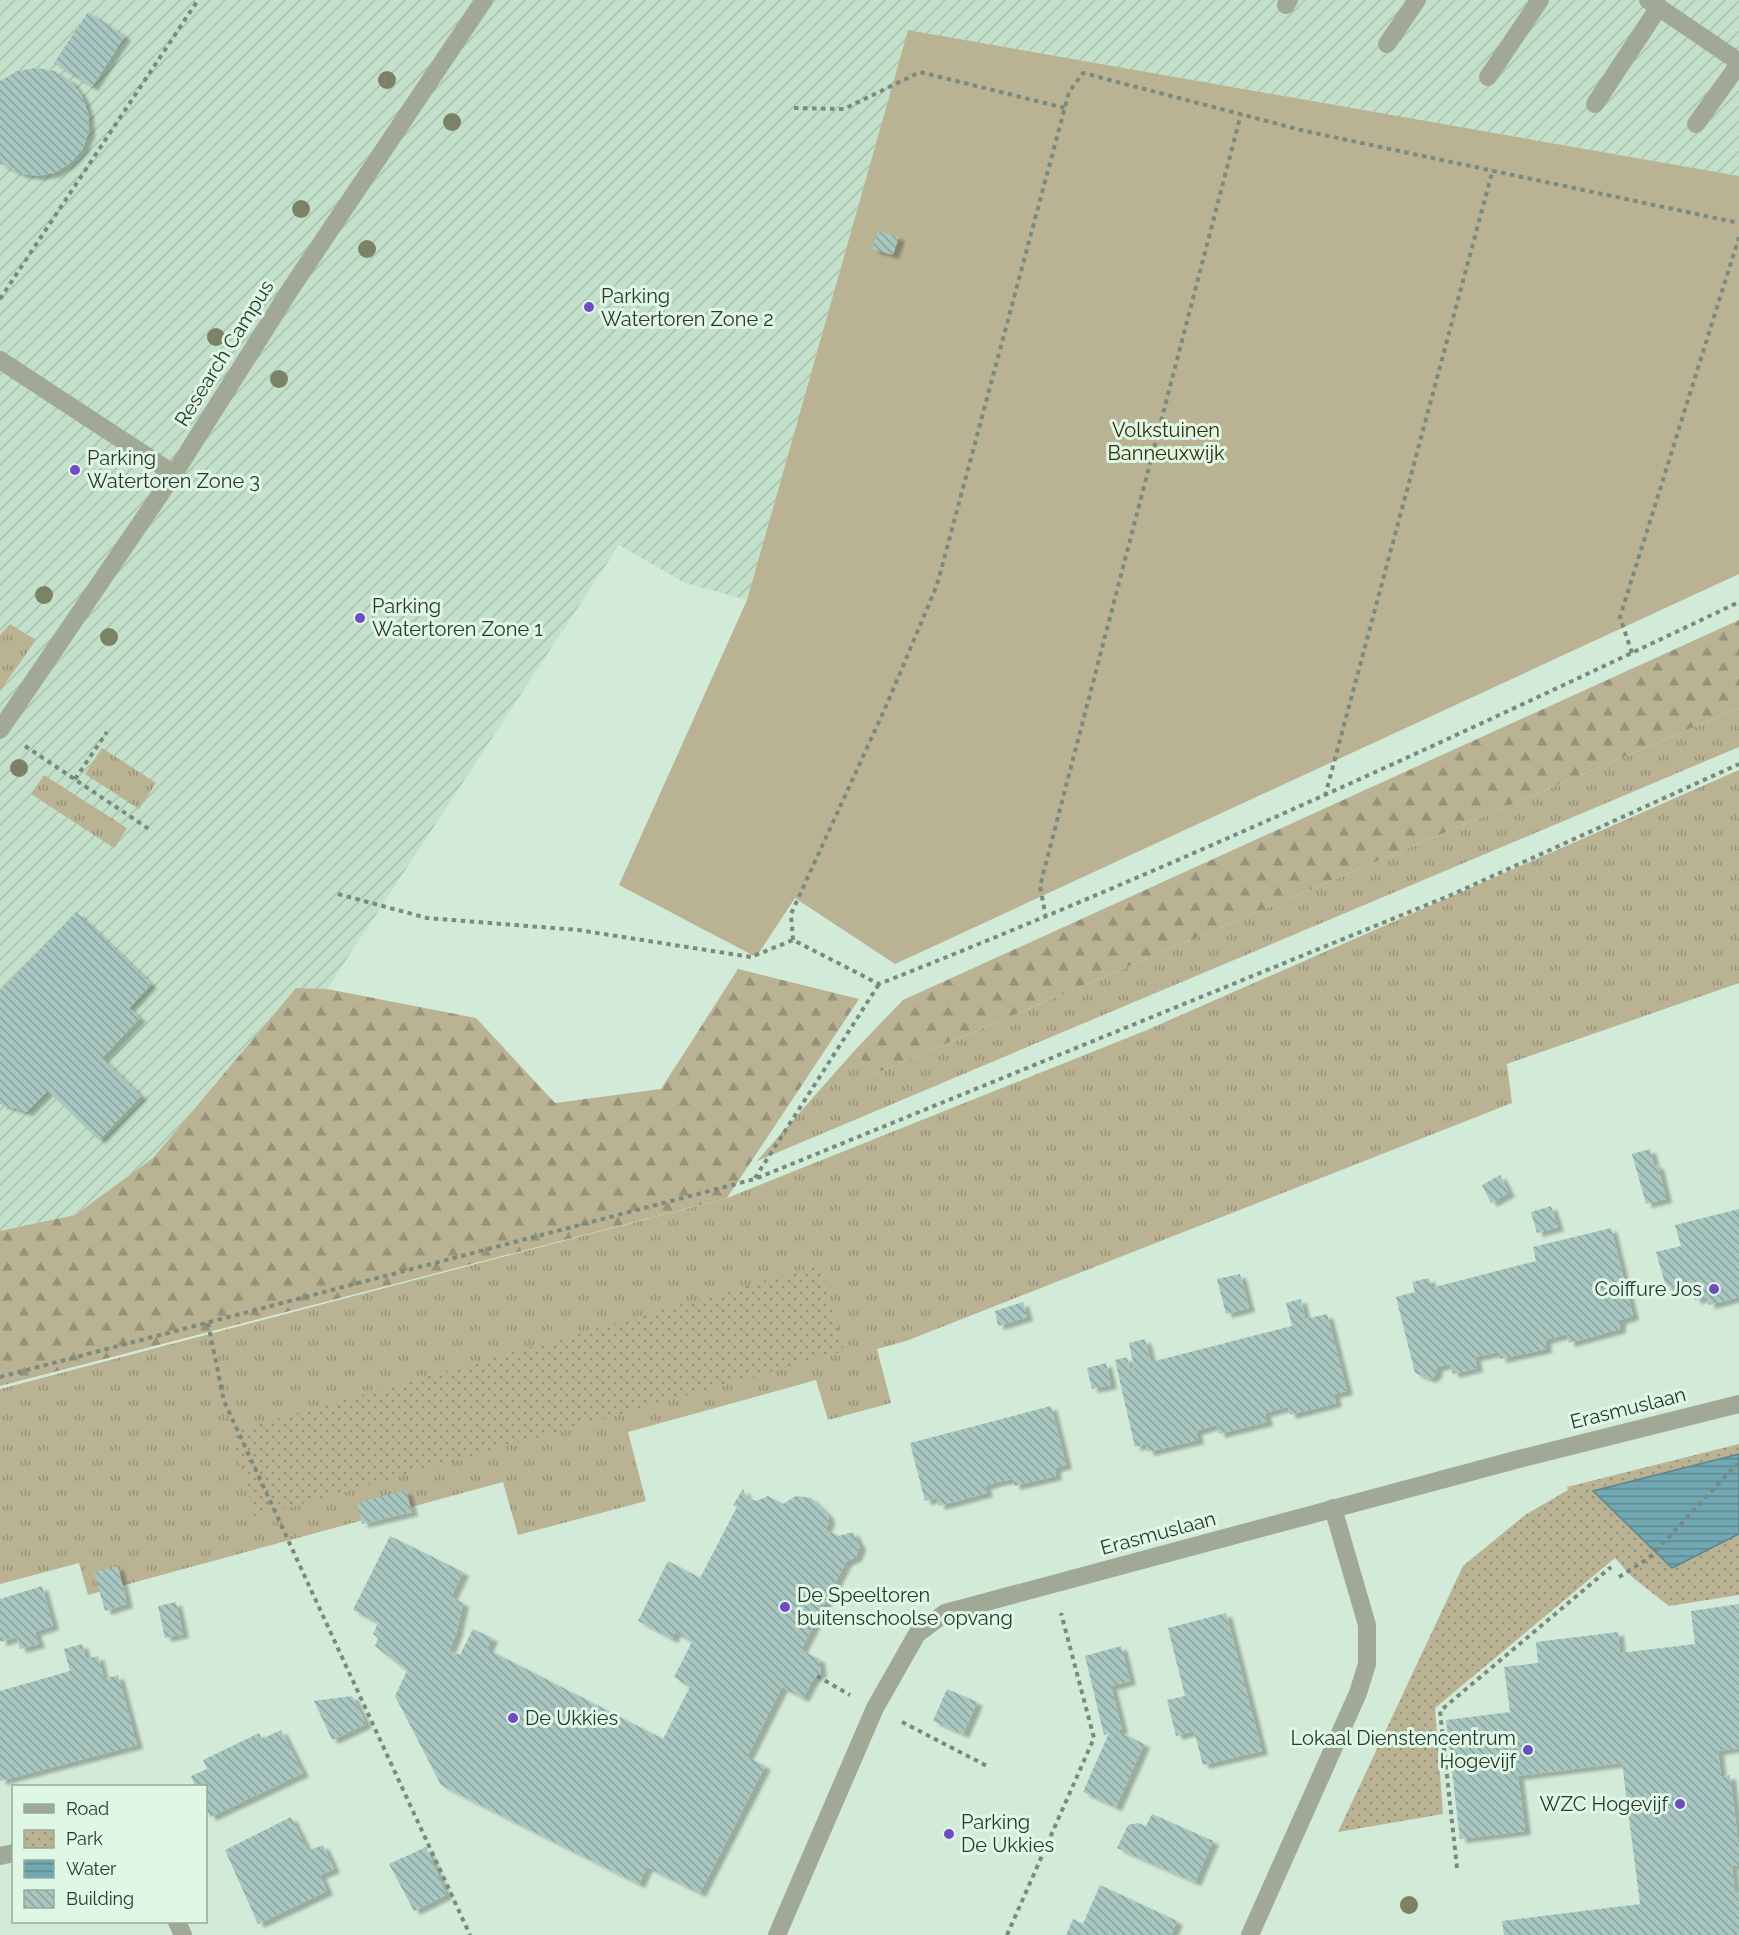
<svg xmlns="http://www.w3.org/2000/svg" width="1739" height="1935" font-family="Raleway,sans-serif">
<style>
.industrial{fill:url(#industrial-furrows)}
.grass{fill:url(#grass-tufts)}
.forest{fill:url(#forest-firs)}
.park{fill:url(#park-dots)}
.garden{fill:#bab393}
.water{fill:url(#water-rules);stroke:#5c868b;stroke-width:1.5}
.building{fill:url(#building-back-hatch);filter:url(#shadow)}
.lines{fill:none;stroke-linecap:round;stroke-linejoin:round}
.path{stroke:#798a7e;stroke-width:4;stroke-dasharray:4.5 4.5;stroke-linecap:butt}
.minor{stroke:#a1a896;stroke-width:18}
.tree{fill:#7b8265}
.poi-dot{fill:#714bc4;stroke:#dff7e5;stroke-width:2}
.labels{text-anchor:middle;stroke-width:6;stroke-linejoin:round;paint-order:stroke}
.poi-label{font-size:20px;fill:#2c362f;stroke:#dff7e5;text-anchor:start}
.street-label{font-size:20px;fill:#2c362f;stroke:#dff7e5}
.park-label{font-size:20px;fill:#342c07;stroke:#dff7e5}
</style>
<defs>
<pattern id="industrial-furrows" width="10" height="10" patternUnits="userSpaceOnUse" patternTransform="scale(1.5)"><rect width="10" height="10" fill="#c3e1ca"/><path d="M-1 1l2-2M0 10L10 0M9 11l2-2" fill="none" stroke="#a8c2ae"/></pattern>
<pattern id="grass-tufts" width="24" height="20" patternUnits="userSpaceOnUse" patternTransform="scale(1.5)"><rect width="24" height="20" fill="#bab393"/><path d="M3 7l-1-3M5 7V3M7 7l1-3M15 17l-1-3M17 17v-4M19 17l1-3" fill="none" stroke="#979278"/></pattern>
<pattern id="forest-firs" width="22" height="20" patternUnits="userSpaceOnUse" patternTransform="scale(1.5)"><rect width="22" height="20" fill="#bab393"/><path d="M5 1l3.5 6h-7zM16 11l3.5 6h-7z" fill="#979278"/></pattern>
<pattern id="park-dots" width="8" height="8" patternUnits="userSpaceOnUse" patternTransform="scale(1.5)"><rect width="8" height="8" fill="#bab393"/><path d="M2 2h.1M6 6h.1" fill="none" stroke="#979278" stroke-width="1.8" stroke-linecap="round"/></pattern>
<pattern id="water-rules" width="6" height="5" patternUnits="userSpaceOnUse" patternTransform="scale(1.5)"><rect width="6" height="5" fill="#71a8b2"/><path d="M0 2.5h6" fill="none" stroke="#5d8a91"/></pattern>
<pattern id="building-back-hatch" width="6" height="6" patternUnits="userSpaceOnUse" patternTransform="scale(1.5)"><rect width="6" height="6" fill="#a8c7c0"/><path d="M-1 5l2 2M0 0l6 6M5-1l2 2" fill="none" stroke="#89a29c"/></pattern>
<filter id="shadow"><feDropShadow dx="6" dy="4" stdDeviation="1.5" flood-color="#0004"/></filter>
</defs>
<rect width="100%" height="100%" fill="#d2ead8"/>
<path class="industrial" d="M0,0h1739v176l-831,-146 -161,570 -62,-17 -66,-38 -292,444 -31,-1 -143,170 -78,57 -75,16z"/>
<path class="grass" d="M10,624l26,16 -36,51v-56z
M1739,708v39l-982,414 98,-111 17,25z
M102,748l54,35 -17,26 -54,-35z
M1739,770v213l-232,81 5,39 -606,238 -29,8 14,54 -63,17 -12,-40 -188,52 18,69 -128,34 -15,-53 -415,113 -9,-32 -79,21v-195l727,-191 420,-168z
M44,775l83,53 -13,20 -83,-54z"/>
<path class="forest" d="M1739,620v88l-867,367 -17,-25 48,-50z
M738,969l121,30 -132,199 -727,188v-155l75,-16 78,-57 143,-170 31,1 149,29 79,85 106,-14z"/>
<path class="park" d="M820,1265l24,86 -589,166 -24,-85z
M1739,1444v151l-70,11 -37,-29 -17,-19 -180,150 8,106 -105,18 125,-266 62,-51 43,-25 -1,-3z"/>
<path class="garden" d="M908,30l831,146v398l-844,390 -100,-66 -39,59 -137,-72 128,-285z"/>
<path class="water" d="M1739,1454v80l-67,34 -79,-77z"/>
<path class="building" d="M88,12l37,24 -33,51 -38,-24z
M36,68l18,3 17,10 11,15 6,17 1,19 -7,18 -13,14 -15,9 -16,3 -17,-2 -21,-11v-82l17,-10z
M878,231l21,6 -6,18 -21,-6z
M76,912l75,72 -22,24 11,10 -38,40 39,38 -42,44 -51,-49 -21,21 -27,-8v-113z
M1650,1149l4,16h4l8,34 -20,5 -14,-50z
M1500,1175l9,18 -18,10 -9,-18z
M1551,1206l7,21 -21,6 -6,-21z
M1739,1209v88l-30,8 -2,-8 -12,3 -5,-19 -24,6 -10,-35 25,-6 -6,-21z
M1611,1228l22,88 -13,4v9l-51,14 -2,-9 -22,6 1,9 -46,10 -1,-7 -24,5 2,11 -24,6 -3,-10 -13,3 -1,7 -6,5 -15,-6 -19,-76 19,-5 -3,-10 17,-4 2,10 105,-27 -3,-14z
M1240,1274l9,34 -23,6 -9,-35z
M1301,1299l4,20 22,-5 20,77 -13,3 2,9 -46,12 -2,-8 -12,3 -11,3 2,9 -48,12 -2,-9 -21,6 2,9 -50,12 -2,-8 -11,3 -20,-87 12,-3 3,12 4,-1 -5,-25 16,-4 6,23 141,-36 -6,-23z
M1023,1302l4,15 -29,9 -3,-15z
M1106,1363l5,22 -19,4 -5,-21z
M1051,1406l15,59 -11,3 1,8 -42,10 -1,-7 -16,3 -12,4 2,7 -48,13 -2,-8 -12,3 -15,-58z
M743,1489l4,9 9,3 12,-5 15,8 13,-8 15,2 17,17 1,6 -4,9 14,6 14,-4 7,14 -4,11 -10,5 -45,88 18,9 2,13 -8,7 -10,19 -21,-11 -35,70 18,9 -65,127 -53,-26 -8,17 -198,-99 -46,-89 12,-25 -32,-25 3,-8 -5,-4 5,-11 -25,-13 37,-74 73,36 -12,25 12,6 -7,31 -7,17 11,4 13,-26 19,9 -5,11 176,90 27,-52 -16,-10 18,-35 -17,-10 -3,7 -34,-18 30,-60 32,17 37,-71 -4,-2z
M406,1490l6,22 -50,12 -5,-21z
M118,1566l9,38 -22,7 -11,-39z
M42,1586l11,40 -18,6 4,12 -19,5 -3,-12 -17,5v-43z
M176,1602l7,32 -18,4 -7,-32z
M1739,1604v144l-21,3 3,26 9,-2 9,75v15l-7,1 3,27 4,-1v43h-235l-2,-14 138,-17 -18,-141 -104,13 7,55 -65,8 -14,-119 64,-8 -6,-45 34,-4 -2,-21 82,-10 2,21 75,-9 -4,-33z
M1226,1613l36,138 -59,14 -9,-34 -18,5 -9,-36 18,-4 -17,-68z
M82,1644l4,15 12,-3 6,23 14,-4 19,70 -137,36v-90l70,-20 -6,-22z
M1121,1646l9,35 -19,5 11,43 -4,2 26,13 -28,63 -33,-15 26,-59 -5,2 -19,-79z
M947,1689l30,13 -14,32 -30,-13z
M352,1696l14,28 -34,16 -18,-39z
M281,1730l22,43 -93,44 -4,-9v-22h-11l-4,-10 16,-7 -4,-9 56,-27 3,6z
M1152,1814l61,27 -18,41 -78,-34 11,-23 10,-2 8,3z
M291,1817l17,34 15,-6 11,24 -14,6 7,16 -69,33 -33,-74z
M426,1847l20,48 -32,16 -25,-47z
M1100,1885l77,36 -6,14h-105l7,-16 10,5z"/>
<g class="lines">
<path class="path" d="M794,108l50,1 76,-37 145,36
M0,299l198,-299
M1632,653l-12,-36 119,-380
M25,746l127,85
M75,779l32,-47
M1325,796l168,-627
M338,894l89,24 151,12 173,27 42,-17 86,44c292,-115 577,-247 860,-382
M1046,918l-6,-32 201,-772
M793,940l-2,-26 96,-210 50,-119 132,-493 14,-19 222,58 434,92
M755,1178l124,-194
M208,1323l16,78 246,534
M0,1377l755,-198 696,-284 288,-131
M1619,1577l30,-19 87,-93h3
M817,1676l33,19
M902,1722l85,44
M1457,1868l-17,-157 171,-144
M1007,1935l87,-197 -33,-125"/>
<path class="minor" d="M1648,0l91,62
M1286,5l3,-5
M1387,44l30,-44
M1488,77l52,-77
M1595,104l64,-97
M1696,124l43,-60
M0,360l174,114
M0,730l174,-256 116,-184 194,-290
M0,1856l14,-3
M177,1922l6,13
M777,1935l98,-227 42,-74 28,-21 574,-154 220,-55
M1250,1935l108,-242 9,-29v-39l-34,-117"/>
</g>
<g class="tree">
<circle cx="387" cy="80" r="9"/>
<circle cx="452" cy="122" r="9"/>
<circle cx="301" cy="209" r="9"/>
<circle cx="367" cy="249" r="9"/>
<circle cx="216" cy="337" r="9"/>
<circle cx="279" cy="379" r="9"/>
<circle cx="44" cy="595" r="9"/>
<circle cx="109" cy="637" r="9"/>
<circle cx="19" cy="768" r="9"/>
<circle cx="1409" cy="1905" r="9"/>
</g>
<g class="poi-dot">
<circle cx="589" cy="307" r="6"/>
<circle cx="75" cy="470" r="6"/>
<circle cx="360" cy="618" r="6"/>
<circle cx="1714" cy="1289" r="6"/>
<circle cx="785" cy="1607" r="6"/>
<circle cx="513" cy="1718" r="6"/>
<circle cx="1528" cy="1750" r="6"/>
<circle cx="1680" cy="1804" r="6"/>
<circle cx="949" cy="1834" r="6"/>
</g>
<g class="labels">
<g class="poi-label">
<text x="601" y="303">Parking<tspan x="601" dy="23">Watertoren Zone 2</tspan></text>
<text x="87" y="465">Parking<tspan x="87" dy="23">Watertoren Zone 3</tspan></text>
<text x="372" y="613">Parking<tspan x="372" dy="23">Watertoren Zone 1</tspan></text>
<text x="1702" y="1296" text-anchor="end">Coiffure Jos</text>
<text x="797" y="1602">De Speeltoren<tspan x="797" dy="23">buitenschoolse opvang</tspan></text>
<text x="525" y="1725">De Ukkies</text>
<text x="1516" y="1745" text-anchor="end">Lokaal Dienstencentrum<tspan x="1516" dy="23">Hogevijf</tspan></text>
<text x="1668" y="1811" text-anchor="end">WZC Hogevijf</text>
<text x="961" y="1829">Parking<tspan x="961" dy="23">De Ukkies</tspan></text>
</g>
<g class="street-label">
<text transform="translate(224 353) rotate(-58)" y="7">Research Campus</text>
<text transform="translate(1628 1408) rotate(-14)" y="7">Erasmuslaan</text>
<text transform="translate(1158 1533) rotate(-15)" y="7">Erasmuslaan</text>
</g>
<g class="park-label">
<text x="1166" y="437">Volkstuinen<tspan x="1166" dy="23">Banneuxwijk</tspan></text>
</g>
</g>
<rect x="12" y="1785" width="195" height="138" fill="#dff7e5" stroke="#97aa9c" stroke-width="1.5"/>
<rect x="24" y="1804" width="30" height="9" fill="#a1a896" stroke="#97aa9c" stroke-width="1.5"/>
<text x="66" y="1815" font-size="18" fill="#2c362f">Road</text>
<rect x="24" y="1830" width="30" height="18" fill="url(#park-dots)" stroke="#97aa9c" stroke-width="1.5"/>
<text x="66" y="1845" font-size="18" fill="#2c362f">Park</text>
<rect x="24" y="1860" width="30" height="18" fill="url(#water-rules)" stroke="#97aa9c" stroke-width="1.5"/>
<text x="66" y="1875" font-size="18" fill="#2c362f">Water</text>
<rect x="24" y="1890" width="30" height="18" fill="url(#building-back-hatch)" stroke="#97aa9c" stroke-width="1.5"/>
<text x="66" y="1905" font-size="18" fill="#2c362f">Building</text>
</svg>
